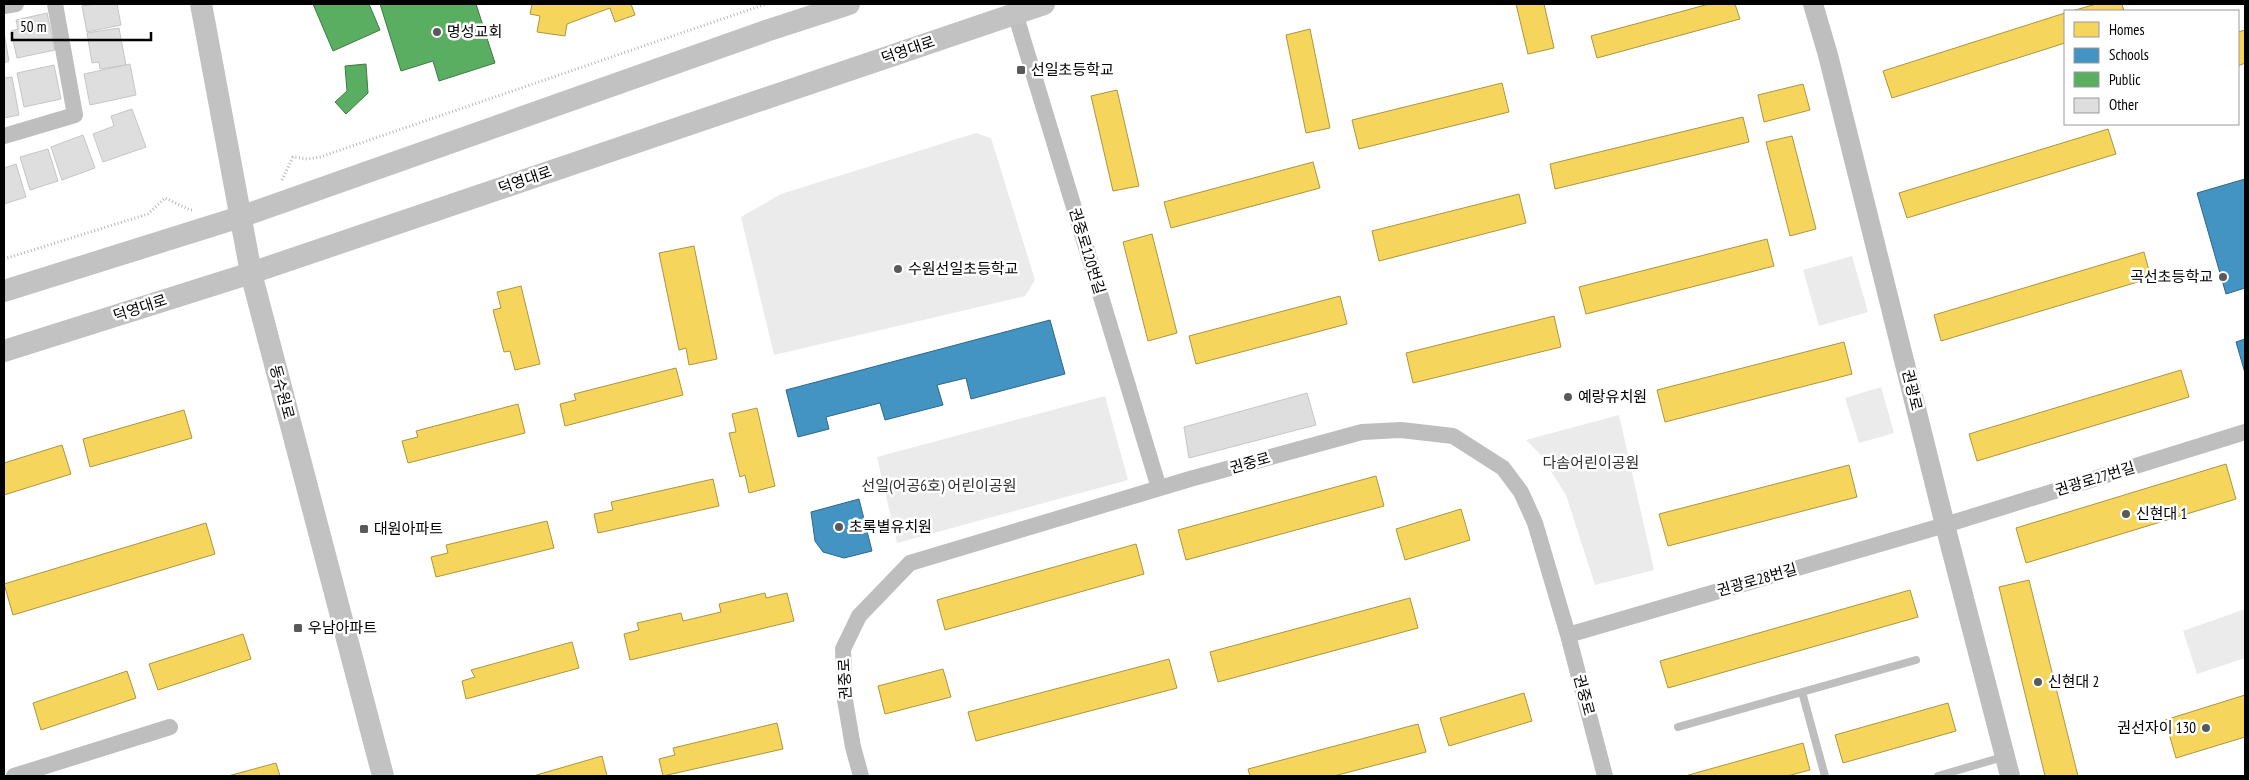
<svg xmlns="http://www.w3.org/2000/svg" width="2249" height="780" font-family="'PT Sans Narrow','Noto Sans KR',sans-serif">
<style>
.green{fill:#ebebeb}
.homes{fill:#f6d55c;stroke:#ac9540}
.schools{fill:#4393c3;stroke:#2f6788}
.public{fill:#5aae61;stroke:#3f7a44}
.building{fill:#dedede;stroke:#c6c6c6}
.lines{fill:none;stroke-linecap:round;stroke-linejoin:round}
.path{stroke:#b9b9b9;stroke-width:3;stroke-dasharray:1 2.5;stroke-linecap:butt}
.service{stroke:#bebebe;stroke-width:8}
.minor{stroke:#bebebe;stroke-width:16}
.tertiary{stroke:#bebebe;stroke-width:20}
.secondary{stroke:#c2c2c2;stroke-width:22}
.poi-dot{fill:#595959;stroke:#fff;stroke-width:2}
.labels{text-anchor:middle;stroke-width:5;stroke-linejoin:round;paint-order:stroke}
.poi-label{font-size:15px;fill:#000;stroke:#fff;text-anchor:start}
.street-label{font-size:15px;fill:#000;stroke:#fff}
.park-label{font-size:15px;fill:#313131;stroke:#fff}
</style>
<rect width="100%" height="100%" fill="#fff"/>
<path class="green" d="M976,133l15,5 44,142 -10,16 -251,59 -33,-138 40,-23z
M1852,256l16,56 -49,14 -16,-56z
M1881,387l13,46 -35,10 -14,-45z
M1105,396l23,84 -231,63 -20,-86z
M1619,415l35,155 -59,15 -29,-90 -26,-41 -14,-14z
M2245,609v49l-48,16 -14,-43z"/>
<path class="homes" d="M532,4h99l4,11 -20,7 -5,-14 -43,16 -2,12 -28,-4 3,-16 -10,-2z
M1516,4h28l10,44 -26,6z
M1709,4h26l5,15 -143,39 -6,-22z
M2096,4h26l2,7h-52z
M2065,13v30l-173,55 -9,-27z
M1310,29l20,99 -24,5 -20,-98z
M2245,30v33l-7,3v-34z
M1502,83l7,29 -150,37 -7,-29z
M1803,84l7,26 -46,12 -6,-27z
M1117,90l22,96 -26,5 -22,-95z
M1743,117l6,25 -194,47 -5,-25z
M2108,129l8,25 -209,64 -8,-25z
M1792,136l24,93 -26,7 -24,-94z
M1313,162l7,26 -149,40 -7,-26z
M1519,194l7,29 -147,38 -7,-30z
M1152,234l25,99 -29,8 -25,-99z
M1767,239l7,27 -188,48 -7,-27z
M694,246l23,113 -28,6 -3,-17 -7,2 -20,-97z
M2144,252l7,26 -210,63 -7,-26z
M521,286l19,78 -25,6 -5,-19 -6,1 -11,-42 8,-2 -4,-16z
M1340,296l7,28 -151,40 -7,-28z
M1554,316l7,31 -148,36 -7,-30z
M1844,342l8,32 -187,48 -8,-32z
M676,368l7,27 -118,31 -5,-22 16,-4 -2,-6z
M2181,370l8,27 -212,64 -8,-27z
M518,404l7,29 -117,30 -6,-22 16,-4 -2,-6z
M757,408l18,78 -26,7 -4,-18 -5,2 -11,-44 7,-1 -4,-18z
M184,410l8,28 -102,29 -7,-28z
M62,445l9,29 -67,21v-32z
M2226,464l10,35 -210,64 -10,-35z
M1849,465l8,32 -189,49 -9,-32z
M1376,476l8,30 -198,54 -8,-30z
M713,479l6,27 -121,27 -4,-19 19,-4 -2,-8z
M1461,509l9,31 -65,20 -9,-31z
M547,521l7,27 -118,29 -5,-20 17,-4 -2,-8z
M206,523l9,31 -202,61 -9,-31z
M1136,544l8,30 -199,56 -8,-30z
M2029,580l49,196h-33l-46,-189z
M1910,590l8,27 -250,71 -8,-27z
M765,593l1,5 21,-5 7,28 -164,39 -6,-26 15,-4 -2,-7 44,-10 2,8 38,-9 -2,-8z
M1410,598l8,30 -200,54 -8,-30z
M243,634l8,25 -93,31 -9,-26z
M572,642l7,26 -113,31 -4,-18 13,-4 -4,-7z
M1169,659l8,29 -201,53 -8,-29z
M943,669l8,28 -66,17 -7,-28z
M127,671l9,27 -95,32 -8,-27z
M1524,693l8,28 -83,25 -9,-28z
M2245,695v42l-69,21 -11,-38z
M1948,703l8,28 -113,32 -8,-28z
M777,723l6,26 -120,27 -4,-17 16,-4 -2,-7z
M1418,724l8,28 -92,24h-84l-2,-7z
M1803,743l7,27 -23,6h-102z
M602,756l5,20h-74z
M276,763l4,13h-52z"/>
<path class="schools" d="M2245,179v109l-19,6 -29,-101z
M1050,320l15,54 -94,25 -5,-21 -29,7 6,20 -58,15 -5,-17 -54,14 3,12 -31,8 -12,-47z
M2245,339v34l-9,-31z
M859,499l13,52 -28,7 -21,-6 -8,-11 -4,-29z"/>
<path class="public" d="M313,4h56l11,26 -47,21z
M380,4h96l19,59 -56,18 -6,-20 -32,10z
M366,64l2,29 -22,21 -11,-12 12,-11 -2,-25z"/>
<path class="building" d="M96,4h21l4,21 -34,7 -5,-26z
M47,13l8,37 -38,8 -6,-27 7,-2 -2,-9z
M119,28l7,37 -26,4 -1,-7 -7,1 -5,-30z
M4,33l5,28 -5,2z
M130,64l6,31 -46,10 -6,-31z
M54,65l7,34 -37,8 -7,-34z
M12,77l7,38 -15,3v-40z
M132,109l14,38 -43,15 -10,-28 21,-8 -3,-10z
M83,135l12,33 -33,12 -11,-33z
M48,149l10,32 -28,9 -10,-33z
M16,164l10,33 -22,7v-36z
M1307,393l9,32 -127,33 -5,-31z"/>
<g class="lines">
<path class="path" d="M282,180l11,-23 14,2 13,-2 446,-153
M4,259l144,-45 17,-16 25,12h3"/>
<path class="service" d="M1678,727l124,-35
M1825,776l-23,-84 114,-32
M1938,776l65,-19"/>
<path class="minor" d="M4,6l12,-2
M1015,13l144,475
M4,136l71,-21 -20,-111
M1568,635l377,-110 300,-93
M14,776l156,-49
M861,776l-8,-29 -8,-47 -2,-51 16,-33 51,-53 280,-84 172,-47 39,-2 52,6 50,32 18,24 14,31 33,112 37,141"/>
<path class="tertiary" d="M1813,4l15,51 117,470 65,251"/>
<path class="secondary" d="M201,4l50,269 132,503
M4,291l236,-74 529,-187 80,-26
M4,351l247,-78 793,-269"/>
</g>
<g class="poi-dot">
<circle cx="437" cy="32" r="5"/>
<rect x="1016" y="65" width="10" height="10" rx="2.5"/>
<circle cx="898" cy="269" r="5"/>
<circle cx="2223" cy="277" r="5"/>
<circle cx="1568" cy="397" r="5"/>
<circle cx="2126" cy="514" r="5"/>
<circle cx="839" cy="527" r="5"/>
<rect x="359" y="524" width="10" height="10" rx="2.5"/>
<rect x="293" y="623" width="10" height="10" rx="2.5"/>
<circle cx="2038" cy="682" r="5"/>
<circle cx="2206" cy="728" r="5"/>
</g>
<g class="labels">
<g class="poi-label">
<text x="447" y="37">명성교회</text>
<text x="1031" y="75">선일초등학교</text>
<text x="908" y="274">수원선일초등학교</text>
<text x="2213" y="282" text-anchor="end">곡선초등학교</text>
<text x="1578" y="402">예랑유치원</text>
<text x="2136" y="519">신현대 1</text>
<text x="849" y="532">초록별유치원</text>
<text x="374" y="534">대원아파트</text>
<text x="308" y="633">우남아파트</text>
<text x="2048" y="687">신현대 2</text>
<text x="2196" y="733" text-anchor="end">권선자이 130</text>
</g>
<g class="street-label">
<text transform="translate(908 50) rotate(-19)" y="5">덕영대로</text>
<text transform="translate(525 180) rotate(-19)" y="5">덕영대로</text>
<text transform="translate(1087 251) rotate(73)" y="5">권중로120번길</text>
<text transform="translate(140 308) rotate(-18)" y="5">덕영대로</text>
<text transform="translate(1912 390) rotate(76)" y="5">권광로</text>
<text transform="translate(282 392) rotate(75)" y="5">동수원로</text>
<text transform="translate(1250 463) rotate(-16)" y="5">권중로</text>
<text transform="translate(2095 479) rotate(-17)" y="5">권광로27번길</text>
<text transform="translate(1757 580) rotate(-16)" y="5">권광로28번길</text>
<text transform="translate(845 679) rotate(-93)" y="5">권중로</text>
<text transform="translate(1584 695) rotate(75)" y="5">권중로</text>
</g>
<g class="park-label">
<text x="1591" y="468">다솜어린이공원</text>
<text x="939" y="491">선일(어공6호) 어린이공원</text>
</g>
</g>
<rect width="2249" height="780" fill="none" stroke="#000000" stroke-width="10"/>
<rect x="2064" y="10" width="175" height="115" fill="#ffffff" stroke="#999999"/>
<rect x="2074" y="22" width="25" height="15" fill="#f6d55c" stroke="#999999"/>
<text x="2109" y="35" font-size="15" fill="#000000">Homes</text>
<rect x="2074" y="48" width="25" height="15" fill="#4393c3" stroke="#999999"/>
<text x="2109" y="60" font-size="15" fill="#000000">Schools</text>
<rect x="2074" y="72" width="25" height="15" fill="#5aae61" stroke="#999999"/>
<text x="2109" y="85" font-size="15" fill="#000000">Public</text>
<rect x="2074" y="98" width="25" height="15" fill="#dedede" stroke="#999999"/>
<text x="2109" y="110" font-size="15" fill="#000000">Other</text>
<path d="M12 32v8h139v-8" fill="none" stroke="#000000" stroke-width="2.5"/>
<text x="20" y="32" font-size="15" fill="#000000" stroke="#ffffff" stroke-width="4" paint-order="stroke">50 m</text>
</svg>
